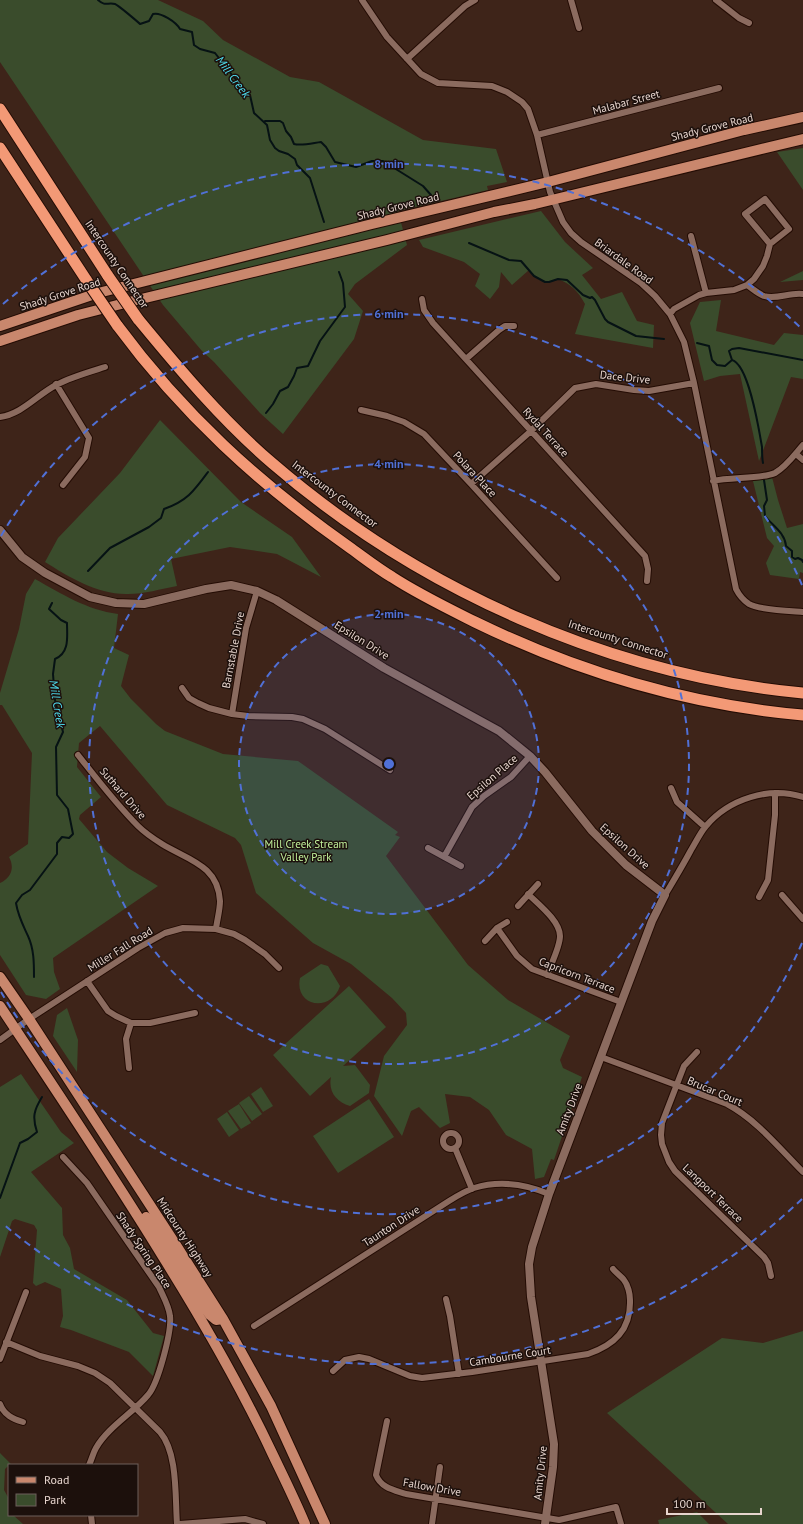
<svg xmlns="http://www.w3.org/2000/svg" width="803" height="1524" font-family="'PT Sans',sans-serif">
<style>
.green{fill:#3a4c2c}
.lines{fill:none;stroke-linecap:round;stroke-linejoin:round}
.stream{stroke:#061214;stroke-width:2}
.minor-casing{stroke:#240c04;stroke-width:8}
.tertiary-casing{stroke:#240c04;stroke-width:10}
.primary-casing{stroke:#240c04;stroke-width:12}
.motorway-casing{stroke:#240c04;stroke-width:13}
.minor{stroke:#8b6b5f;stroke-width:6}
.tertiary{stroke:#8b6b5f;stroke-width:8}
.primary{stroke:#c9876d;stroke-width:10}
.motorway{stroke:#f39976;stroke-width:11}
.motorway-bridge-casing{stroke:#240c04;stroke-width:13;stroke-linecap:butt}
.motorway-bridge{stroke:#f39976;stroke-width:11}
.ring{fill:none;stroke:#5070d6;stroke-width:2;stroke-dasharray:7 5}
.labels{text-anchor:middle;stroke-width:3;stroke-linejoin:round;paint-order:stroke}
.street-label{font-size:11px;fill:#e7d5ce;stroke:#1c100c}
.park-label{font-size:11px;fill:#c2f29c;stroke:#1c100c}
.water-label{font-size:12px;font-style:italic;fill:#4edef0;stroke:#1c100c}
.centre{fill:#5070d6;stroke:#1c100c;stroke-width:2}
.ring-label{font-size:12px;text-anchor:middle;font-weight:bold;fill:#5070d6;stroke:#1c100c;stroke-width:3;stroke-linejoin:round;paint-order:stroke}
</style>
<rect width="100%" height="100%" fill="#3e2419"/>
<path class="green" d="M0,0h158l45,21 20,19 67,37 29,5 104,58 73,9 11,33 -20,4 1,4 -90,21 9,34 -52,39 -7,10 15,17 -9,28 -71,95 -23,-21 -46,-51 -12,-11 -39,-46 -163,-243z
M803,148v42l-26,-38z
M541,211l24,31 28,26 -11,7 19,24 21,-7 15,29 17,4 -1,23 -78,-14 10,-30c-7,-13 -14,-20 -27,-25 -15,6 -18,2 -29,-9l-17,15 -11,-13 -2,15 -9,12 -15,-13 5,-12 -16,-12 -41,-15 -4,-7z
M803,271v9l-23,2z
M721,300l-5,31 58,14 10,-12 19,2v44l-12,-2 -32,84 -19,-87 -20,2 -16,5 -14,-58 10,-21z
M160,420l81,82 51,35 29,40 -44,-23 -47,-7 -59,12 6,27c-16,3 -33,8 -49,8 -30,1 -59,-17 -83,-32l13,-24 62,-65z
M772,477l6,23 9,28 16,-4v49l-3,-1 -1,7 -29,-4 -4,-12 8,-17 -7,-8 -14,-57z
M35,579c27,15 52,31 83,35l-4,34 15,7 -8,31 10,13 25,25 9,7 58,23 75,7 100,71 -3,3 5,2 -14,19 82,109 40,35 62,36 -10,24 3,8 19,9 -28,83 -3,-1 -7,18 -9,2 -3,-30 -26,-14 -17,-25 -19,-13 -25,-3 5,29 -10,5 -21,-21 -8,4 -9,25 -28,-40 10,-40 23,-31 -1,-12 -14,-15 -41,-34 -38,-21 -57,-50 -15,-48 -6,-7 -68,-33 -67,-79 -21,17 -2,24 24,30 -21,18 -1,4 28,33 21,16 30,18 -105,72 1,14 6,17 -14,10 -20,-4 -26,-40v-72c11,-5 15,-15 9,-26l19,-13 4,-91 -30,-48h-2v-12l19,-64 7,-35z
M321,964l7,2 12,20c-9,27 -46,21 -40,-8z
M349,986l37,41 -43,39 12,-1 15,20 -1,8 -19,13c-14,-4 -22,-15 -19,-29l-21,19 -37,-41z
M67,1008l11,32 -1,32 -24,-36 4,-21z
M21,1074l40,58 13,11 -43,29 31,36 1,27 7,13 4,21 53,31 26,33 11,3 -11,40 -24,-24 -58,-22 -11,-3 3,-11 -2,-27 -16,-7 -9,4 -3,-3 4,-53 -3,-5 -19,-6 -3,2 -12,36v-170z
M261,1087l12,19 -10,6 -12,-18z
M249,1096l13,18 -10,7 -13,-18z
M369,1099l25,38 -56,36 -25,-37z
M239,1104l12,19 -10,6 -13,-18z
M227,1112l12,18 -10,7 -12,-18z
M803,1331v193h-75l-121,-111 115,-75 41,5z
M0,1453l12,12h-3l-4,4 -1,21 5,9v16h4l10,9h-23z
M697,1512l12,12h-50l-1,-4z"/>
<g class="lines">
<path class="stream" d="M98,0c8,7 9,2 17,4 3,1 23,18 25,20l9,-3 4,-7c8,-2 23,8 27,15l12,3 2,13 6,4 15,4 17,22 18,20 4,18 13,12 3,15 5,8 4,3 9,3 7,5 2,6 13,13 14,44
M265,121h15l3,2 3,8 5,6 3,7c8,2 19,-1 27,-2l5,5 9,15 21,5 16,-6h11l40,25 8,9
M469,243l40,17 12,1 13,15 11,6h4l9,-3 9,1 16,15 7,3 2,-1 3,3 10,19 3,3 28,14 28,3
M697,343l12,3 3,14 5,5 8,1 7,-6 -3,-9 3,-2 7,-1 64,12
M732,360c17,5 27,70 30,87 0,5 0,11 1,16
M266,413l7,-9 7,-13 8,-4 6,-11 3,-8 11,-2 12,-25 25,-34 -2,-24 -4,-11
M764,480l3,20 -3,6 1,10c8,10 20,17 21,30l6,5v6l3,2 3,-1 4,2 1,2
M88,571l22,-23 39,-21 12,-9 3,-9c23,-8 30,-18 44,-37
M34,977c0,-14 0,-28 -6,-41 -5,-11 -10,-20 -12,-33l6,-8 8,-5 27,-36v-11l5,-6 7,1 4,-4 -5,-25 -11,-14 -1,-48 7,-15 -8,-32 -2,-26 2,-15c15,-6 12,-23 12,-36l-6,-3 -12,-11 3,-6
M0,1198l20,-55 8,-4 9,-7c-5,-15 -3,-22 5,-35"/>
<defs>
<path id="minor" d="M362,0l25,37 34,37 17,9 54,3 15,6 15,10 6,7 9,26 13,57 13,30 8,11 10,9 60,41 14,13 15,18 14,28 10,41 42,206c3,6 7,11 13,15 10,6 41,7 54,8
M571,0l8,28
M716,0l23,18 10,5
M407,59l58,-53 10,-6
M537,135l182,-47
M691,236l15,57
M747,285l7,-6 9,-13 4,-10 3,-12 19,-15 -24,-30 -20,15 25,30
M422,299l2,11 9,13 212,233 3,13 -1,12
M670,314l4,-5 25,-14 7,-2 28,-3 13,-5c6,4 10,8 17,11 12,4 26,-4 39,-2
M466,359l33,-29 6,-4h9
M56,384l33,54 -4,19 -22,28
M361,410l26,6 17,6 20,12 47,50 86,94
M0,417c22,-3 37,-22 56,-32 15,-8 33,-13 49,-18
M796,454l7,6
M713,481c17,-4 49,-2 62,-8 11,-6 20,-19 28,-28
M471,484l60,-53 44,-43 21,-4 38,6 15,1 45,-8
M182,688l7,10 9,5 11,5 23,6 16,2 44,1 11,2 22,10 65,41
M232,714l14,-86 11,-37
M78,755c19,24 38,49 60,71 7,7 16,13 24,18 26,16 56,21 58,57 0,9 -3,19 -4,28
M671,788l6,14 28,25
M428,848l33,18
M444,857l28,-50 12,-11 27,-19 19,-21
M528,894c10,10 32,27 32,42 0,11 -9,28 -13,39
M665,895c9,-15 18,-30 26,-45 5,-8 9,-17 15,-24 23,-27 63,-40 97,-29
M782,895l21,24
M759,897l9,-17 7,-65v-22
M518,906l20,-22
M497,928l20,28 15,13 89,33
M485,941l12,-13 10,-6
M87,981l21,30 8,5 15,7h19l45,-10
M0,1040l29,-21 109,-71 27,-15 18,-5 33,1 18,5 11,6 20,14 14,14
M697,1052l-13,14 -22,57 -1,12 1,9 7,18 6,9 89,86 4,6 3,13
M601,1057l126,47c30,16 52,44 76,68
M129,1068l-3,-29 5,-16
M443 1141a8 8 0 1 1 16 0a8 8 0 1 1-16 0Z
M455,1148l17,41
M63,1157l24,26 72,104c4,9 10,19 11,29 2,15 -12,68 -22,79 -15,18 -40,32 -52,53 -3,5 -4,11 -7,17
M446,1299l4,17 9,58
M254,1326l195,-125c8,-5 16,-10 25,-13 26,-8 51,-4 75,6
M6,1342l34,14 38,10 17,7 15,10 50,49c18,21 15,65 17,92
M0,1359l26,-67
M333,1371l12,-11 14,-3 10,2 41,17 12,2 50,-6 116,-18c26,-9 43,-24 42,-54 0,-6 -2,-15 -6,-20 -3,-4 -8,-7 -11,-11
M0,1404c4,11 13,15 23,18
M387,1421l-11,54c5,13 18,15 30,19l153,26 57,-13 5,17
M91,1515l1,9
M180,1524l65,-5 18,5
M432,1524l8,-57"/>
<path id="tertiary" d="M0,530l22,27 23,16 45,24 26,6 28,1 62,-15 25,-4 26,6 19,9 108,68 115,63 31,25 15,16 47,59 34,34 39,30 -13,26 -103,273 -17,53 -3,17 2,33 23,147 -1,23 -8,57"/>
<path id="primary" d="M0,326l98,-33 274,-69 176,-42 196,-52 59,-13
M0,341l78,-26 59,-15 250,-60 107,-28 41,-8 268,-65
M0,977l29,42 147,226 47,74 48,87 54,118
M0,1006c55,83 111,166 163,251 40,64 78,130 110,198 11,23 22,45 32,69
M146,1217l33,48 31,50 6,5 7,-1"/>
<path id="motorway" d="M0,109l108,167
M0,148l87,133
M138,319c42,51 84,101 134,144 147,127 338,212 531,230
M117,325c65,88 141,158 232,222 14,10 28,21 43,30 26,17 55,31 83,45 103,50 213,83 328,93"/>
</defs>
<use href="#minor" class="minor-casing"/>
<use href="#tertiary" class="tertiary-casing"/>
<use href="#primary" class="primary-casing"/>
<use href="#motorway" class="motorway-casing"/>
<use href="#minor" class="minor"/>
<use href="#tertiary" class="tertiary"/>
<use href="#primary" class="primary"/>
<use href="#motorway" class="motorway"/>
<defs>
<path id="motorway-bridge" d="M108,276l30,43
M87,281l30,44"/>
</defs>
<use href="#motorway-bridge" class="motorway-bridge-casing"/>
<use href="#motorway-bridge" class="motorway-bridge"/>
</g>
<circle cx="389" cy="764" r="150" fill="#5070d6" fill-opacity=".12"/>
<g class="ring">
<circle cx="389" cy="764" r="150"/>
<circle cx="389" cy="764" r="300"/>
<path d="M802 943A450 450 0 0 1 1 992M1 536A450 450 0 0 1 802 585"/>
<path d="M802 1199A600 600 0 0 1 3 1224M3 304A600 600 0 0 1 802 329"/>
</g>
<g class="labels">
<g class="street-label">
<text transform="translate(626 102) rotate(-15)" y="4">Malabar Street</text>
<text transform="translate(712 127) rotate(-14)" y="4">Shady Grove Road</text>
<text transform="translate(398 206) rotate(-14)" y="4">Shady Grove Road</text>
<text transform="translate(624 261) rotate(36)" y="4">Briardale Road</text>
<text transform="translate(117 264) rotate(56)" y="4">Intercounty Connector</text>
<text transform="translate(60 294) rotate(-18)" y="4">Shady Grove Road</text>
<text transform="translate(625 377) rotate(6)" y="4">Dace Drive</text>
<text transform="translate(546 432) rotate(48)" y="4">Rydal Terrace</text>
<text transform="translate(475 474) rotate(47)" y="4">Polara Place</text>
<text transform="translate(335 494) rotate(37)" y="4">Intercounty Connector</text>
<text transform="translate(618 639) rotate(18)" y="4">Intercounty Connector</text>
<text transform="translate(362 640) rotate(32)" y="4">Epsilon Drive</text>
<text transform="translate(233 650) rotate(-79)" y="4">Barnstable Drive</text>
<text transform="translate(492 777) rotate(-41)" y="4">Epsilon Place</text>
<text transform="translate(123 793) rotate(49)" y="4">Suthard Drive</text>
<text transform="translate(625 846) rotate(42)" y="4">Epsilon Drive</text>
<text transform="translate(120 949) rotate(-32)" y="4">Miller Fall Road</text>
<text transform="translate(577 975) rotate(21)" y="4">Capricorn Terrace</text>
<text transform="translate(715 1091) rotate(23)" y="4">Brucar Court</text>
<text transform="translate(569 1109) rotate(-69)" y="4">Amity Drive</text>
<text transform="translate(713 1193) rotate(44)" y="4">Langport Terrace</text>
<text transform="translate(391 1226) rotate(-33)" y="4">Taunton Drive</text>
<text transform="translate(185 1237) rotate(57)" y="4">Midcounty Highway</text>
<text transform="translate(144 1250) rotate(56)" y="4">Shady Spring Place</text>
<text transform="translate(510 1356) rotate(-9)" y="4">Cambourne Court</text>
<text transform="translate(540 1473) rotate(-84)" y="4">Amity Drive</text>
<text transform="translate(432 1487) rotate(10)" y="4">Fallow Drive</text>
</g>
<g class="park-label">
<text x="306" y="848">Mill Creek Stream<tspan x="306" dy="13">Valley Park</tspan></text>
</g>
<g class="water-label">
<text transform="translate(233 77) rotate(53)" y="4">Mill Creek</text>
<text transform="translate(57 704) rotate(81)" y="4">Mill Creek</text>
</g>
</g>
<circle cx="389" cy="764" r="6" class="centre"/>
<g class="ring-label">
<text x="389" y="168">8 min</text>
<text x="389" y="318">6 min</text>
<text x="389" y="468">4 min</text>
<text x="389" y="618">2 min</text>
</g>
<rect x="8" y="1464" width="130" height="52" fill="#1c100c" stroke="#6d5f5a"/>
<rect x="16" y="1477" width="20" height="6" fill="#c9876d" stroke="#6d5f5a"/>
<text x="44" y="1484" font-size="12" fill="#e7d5ce">Road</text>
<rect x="16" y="1494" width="20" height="12" fill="#3a4c2c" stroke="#6d5f5a"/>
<text x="44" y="1504" font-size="12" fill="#e7d5ce">Park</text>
<path d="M667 1508v6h94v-6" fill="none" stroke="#e7d5ce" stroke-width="2"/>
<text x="673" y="1508" font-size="12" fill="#e7d5ce" stroke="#1c100c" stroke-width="3" paint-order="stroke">100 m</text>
</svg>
